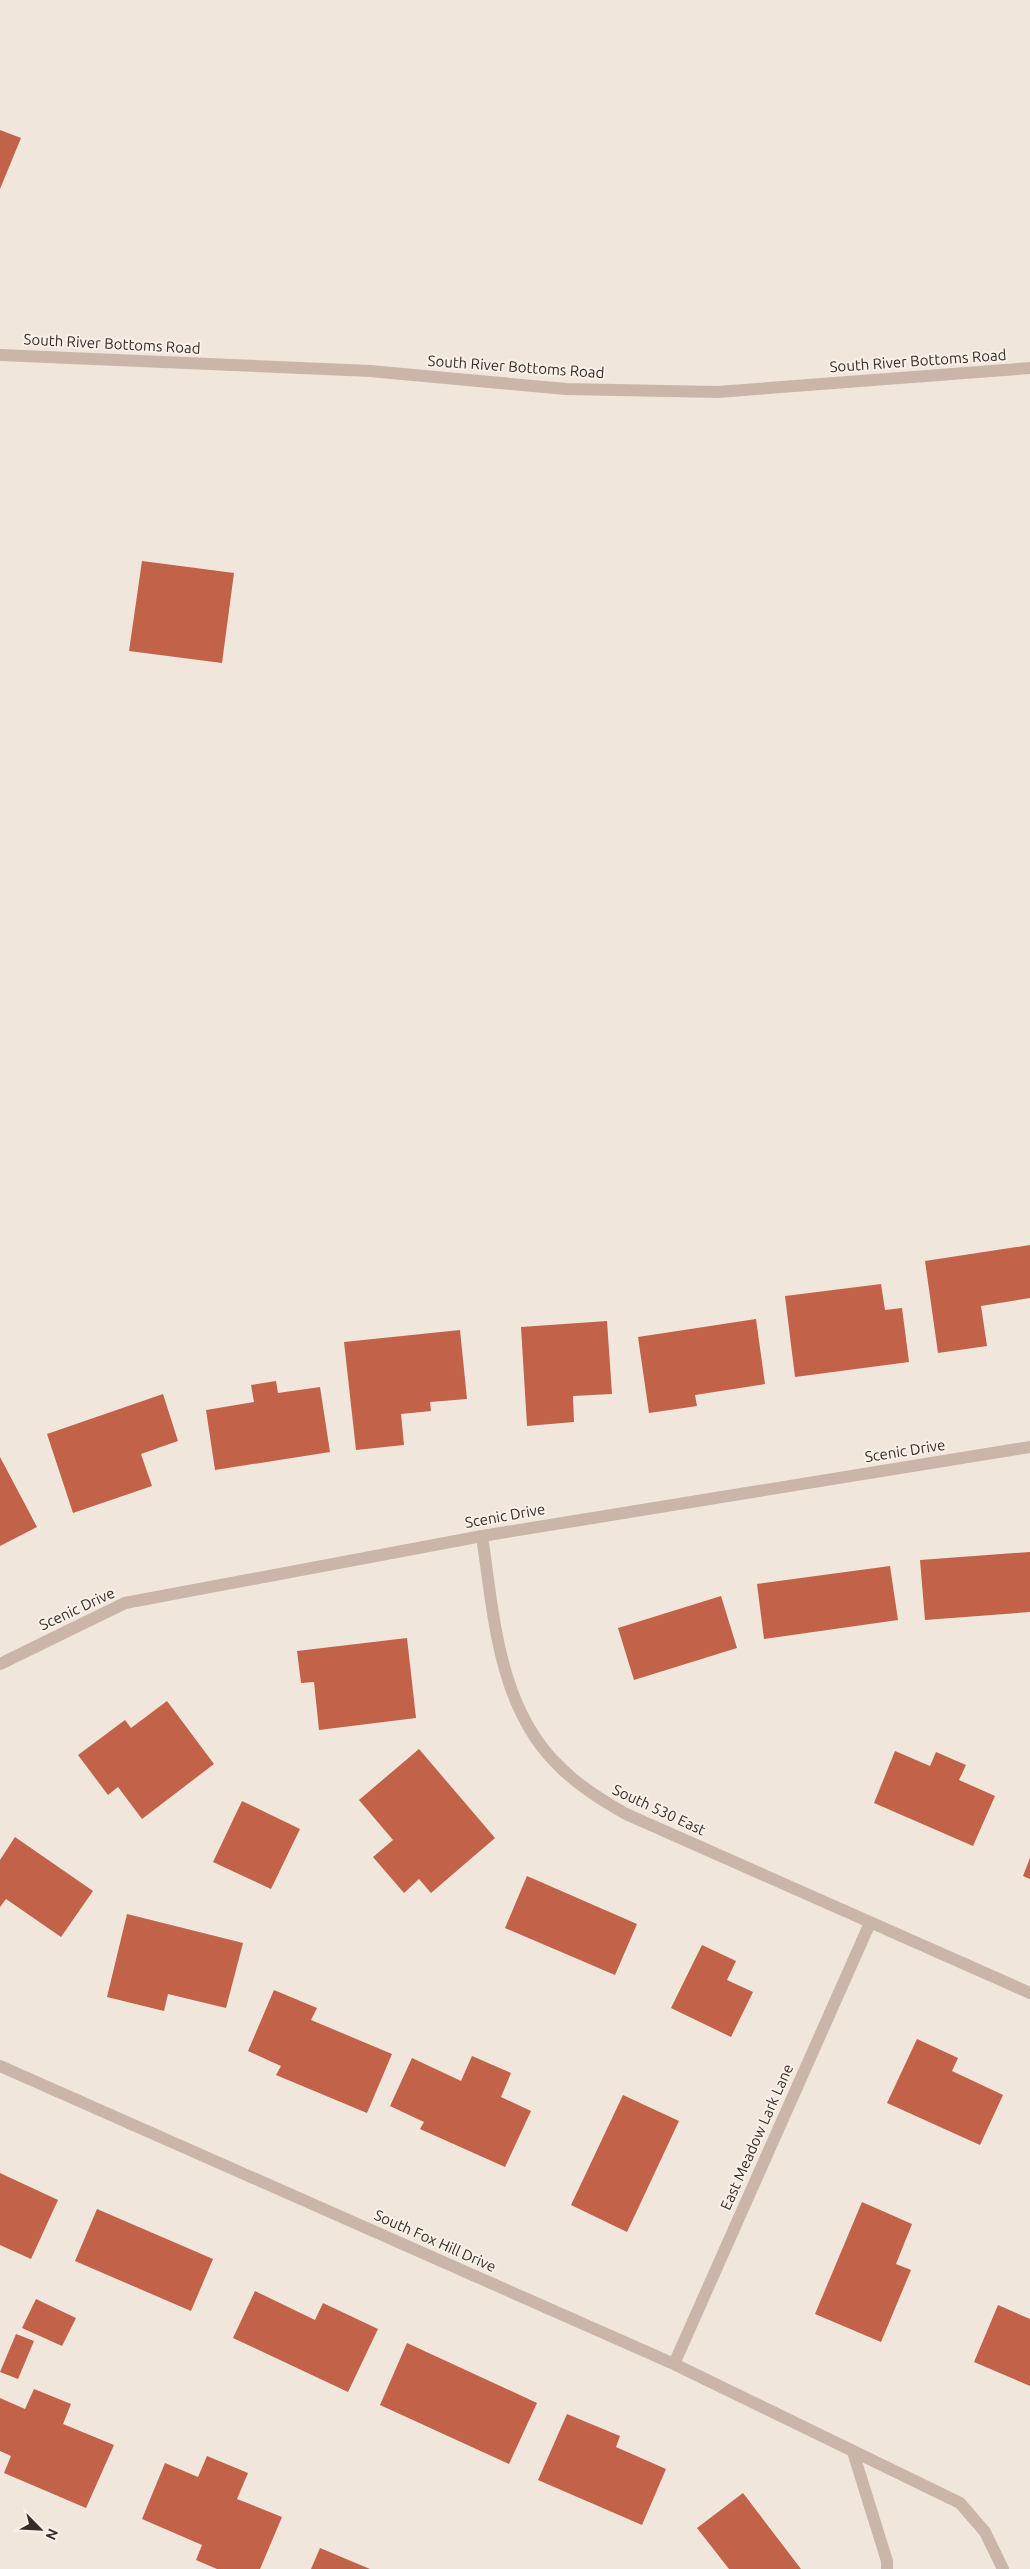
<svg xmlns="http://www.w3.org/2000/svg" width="1030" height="2569" font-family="Ubuntu,sans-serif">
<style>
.building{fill:#c16249}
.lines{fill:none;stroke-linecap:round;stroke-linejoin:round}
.minor{stroke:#c9b6a8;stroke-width:12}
.tertiary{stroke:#c9b6a8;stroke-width:12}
.labels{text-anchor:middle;stroke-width:4;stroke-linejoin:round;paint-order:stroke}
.street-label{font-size:15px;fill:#362c28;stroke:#f9f0e8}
</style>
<rect width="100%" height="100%" fill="#f1e6dc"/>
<path class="building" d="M0,130l21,8 -21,51z
M142,561l92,12 -12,90 -93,-12z
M1030,1245v53l-49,8 6,40 -49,7 -13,-92z
M881,1284l4,26 17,-2 7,54 -114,15 -10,-81z
M756,1319l9,65 -70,11 2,11 -48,7 -11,-76z
M607,1321l5,73 -39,2 1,26 -47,4 -6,-99z
M460,1330l7,69 -37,3 1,9 -30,3 3,31 -48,5 -12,-108z
M276,1381l2,12 42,-6 10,65 -115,18 -9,-60 48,-8 -3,-17z
M163,1394l15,47 -37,13 11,32 -79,27 -26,-79z
M0,1457l37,70 -37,19z
M1030,1552v60l-105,8 -5,-60z
M890,1566l8,54 -134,19 -7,-55z
M721,1596l16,52 -103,32 -16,-52z
M407,1638l9,80 -97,12 -5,-48 -13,1 -4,-32z
M167,1701l47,63 -72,55 -24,-32 -10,8 -30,-40 47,-35 6,8z
M419,1749l76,89 -64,55 -12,-14 -15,14 -31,-36 20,-17 -34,-40z
M895,1751l35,15 6,-14 30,13 -7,15 36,16 -22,50 -99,-43z
M242,1801l58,28 -29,60 -58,-27z
M15,1837l78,54 -32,46 -55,-38 -6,8v-47z
M1030,1858v21l-7,-3z
M527,1876l110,48 -22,51 -110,-47z
M127,1914l116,29 -17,65 -58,-14 -4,17 -57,-14z
M702,1945l34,16 -9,19 26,12 -22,45 -60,-29z
M274,1990l43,18 -6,12 81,34 -25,59 -91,-38 5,-9 -33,-15z
M917,2039l41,19 -6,13 51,24 -23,50 -93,-42z
M472,2056l39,17 -10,24 30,14 -26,56 -85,-38 4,-7 -34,-16 22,-48 49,23z
M623,2095l56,26 -52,111 -56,-27z
M0,2173l58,27 -27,59 -31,-14z
M862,2202l50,22 -16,40 15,6 -30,72 -66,-28z
M97,2209l116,50 -22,52 -116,-50z
M255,2291l60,29 8,-17 55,26 -30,63 -115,-54z
M36,2299l40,19 -14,28 -40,-18z
M998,2305l32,14v67l-56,-24z
M16,2334l18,7 -16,38 -18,-7z
M407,2343l130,60 -28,61 -129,-59z
M34,2389l37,15 -8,20 51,21 -28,63 -82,-35 7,-17 -11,-5v-53l25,11z
M567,2414l53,22 -4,11 50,22 -24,56 -104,-45z
M207,2456l41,17 -11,26 45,18 -22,52h-43l-21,-9 6,-15 -60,-26 23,-56 33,14z
M743,2493l58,76h-72l-32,-41z
M320,2548l50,21h-59z"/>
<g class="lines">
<path class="minor" d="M482,1536c12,80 16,173 79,232 19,19 42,33 65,46l404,179
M0,2066l674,298 286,139 25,29 18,37
M674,2364l196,-441
M853,2452l34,109v8"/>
<path class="tertiary" d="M0,355l370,16 196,18 151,3 313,-24
M0,1664l125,-61 357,-67 548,-89"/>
</g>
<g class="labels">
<g class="street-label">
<text transform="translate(112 344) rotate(3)" y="5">South River Bottoms Road</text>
<text transform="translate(918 361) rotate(-4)" y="5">South River Bottoms Road</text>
<text transform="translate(516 367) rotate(4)" y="5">South River Bottoms Road</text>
<text transform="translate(905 1451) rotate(-9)" y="5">Scenic Drive</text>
<text transform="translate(505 1516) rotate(-10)" y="5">Scenic Drive</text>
<text transform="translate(77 1609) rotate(-25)" y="5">Scenic Drive</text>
<text transform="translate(659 1810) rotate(25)" y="5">South 530 East</text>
<text transform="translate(757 2137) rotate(-66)" y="5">East Meadow Lark Lane</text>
<text transform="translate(435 2241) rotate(24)" y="5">South Fox Hill Drive</text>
</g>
</g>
<g transform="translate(40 2529) rotate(114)" stroke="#f9f0e8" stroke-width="4" paint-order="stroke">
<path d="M0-4L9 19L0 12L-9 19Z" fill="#362c28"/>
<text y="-8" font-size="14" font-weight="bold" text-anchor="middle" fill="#362c28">N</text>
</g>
</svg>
